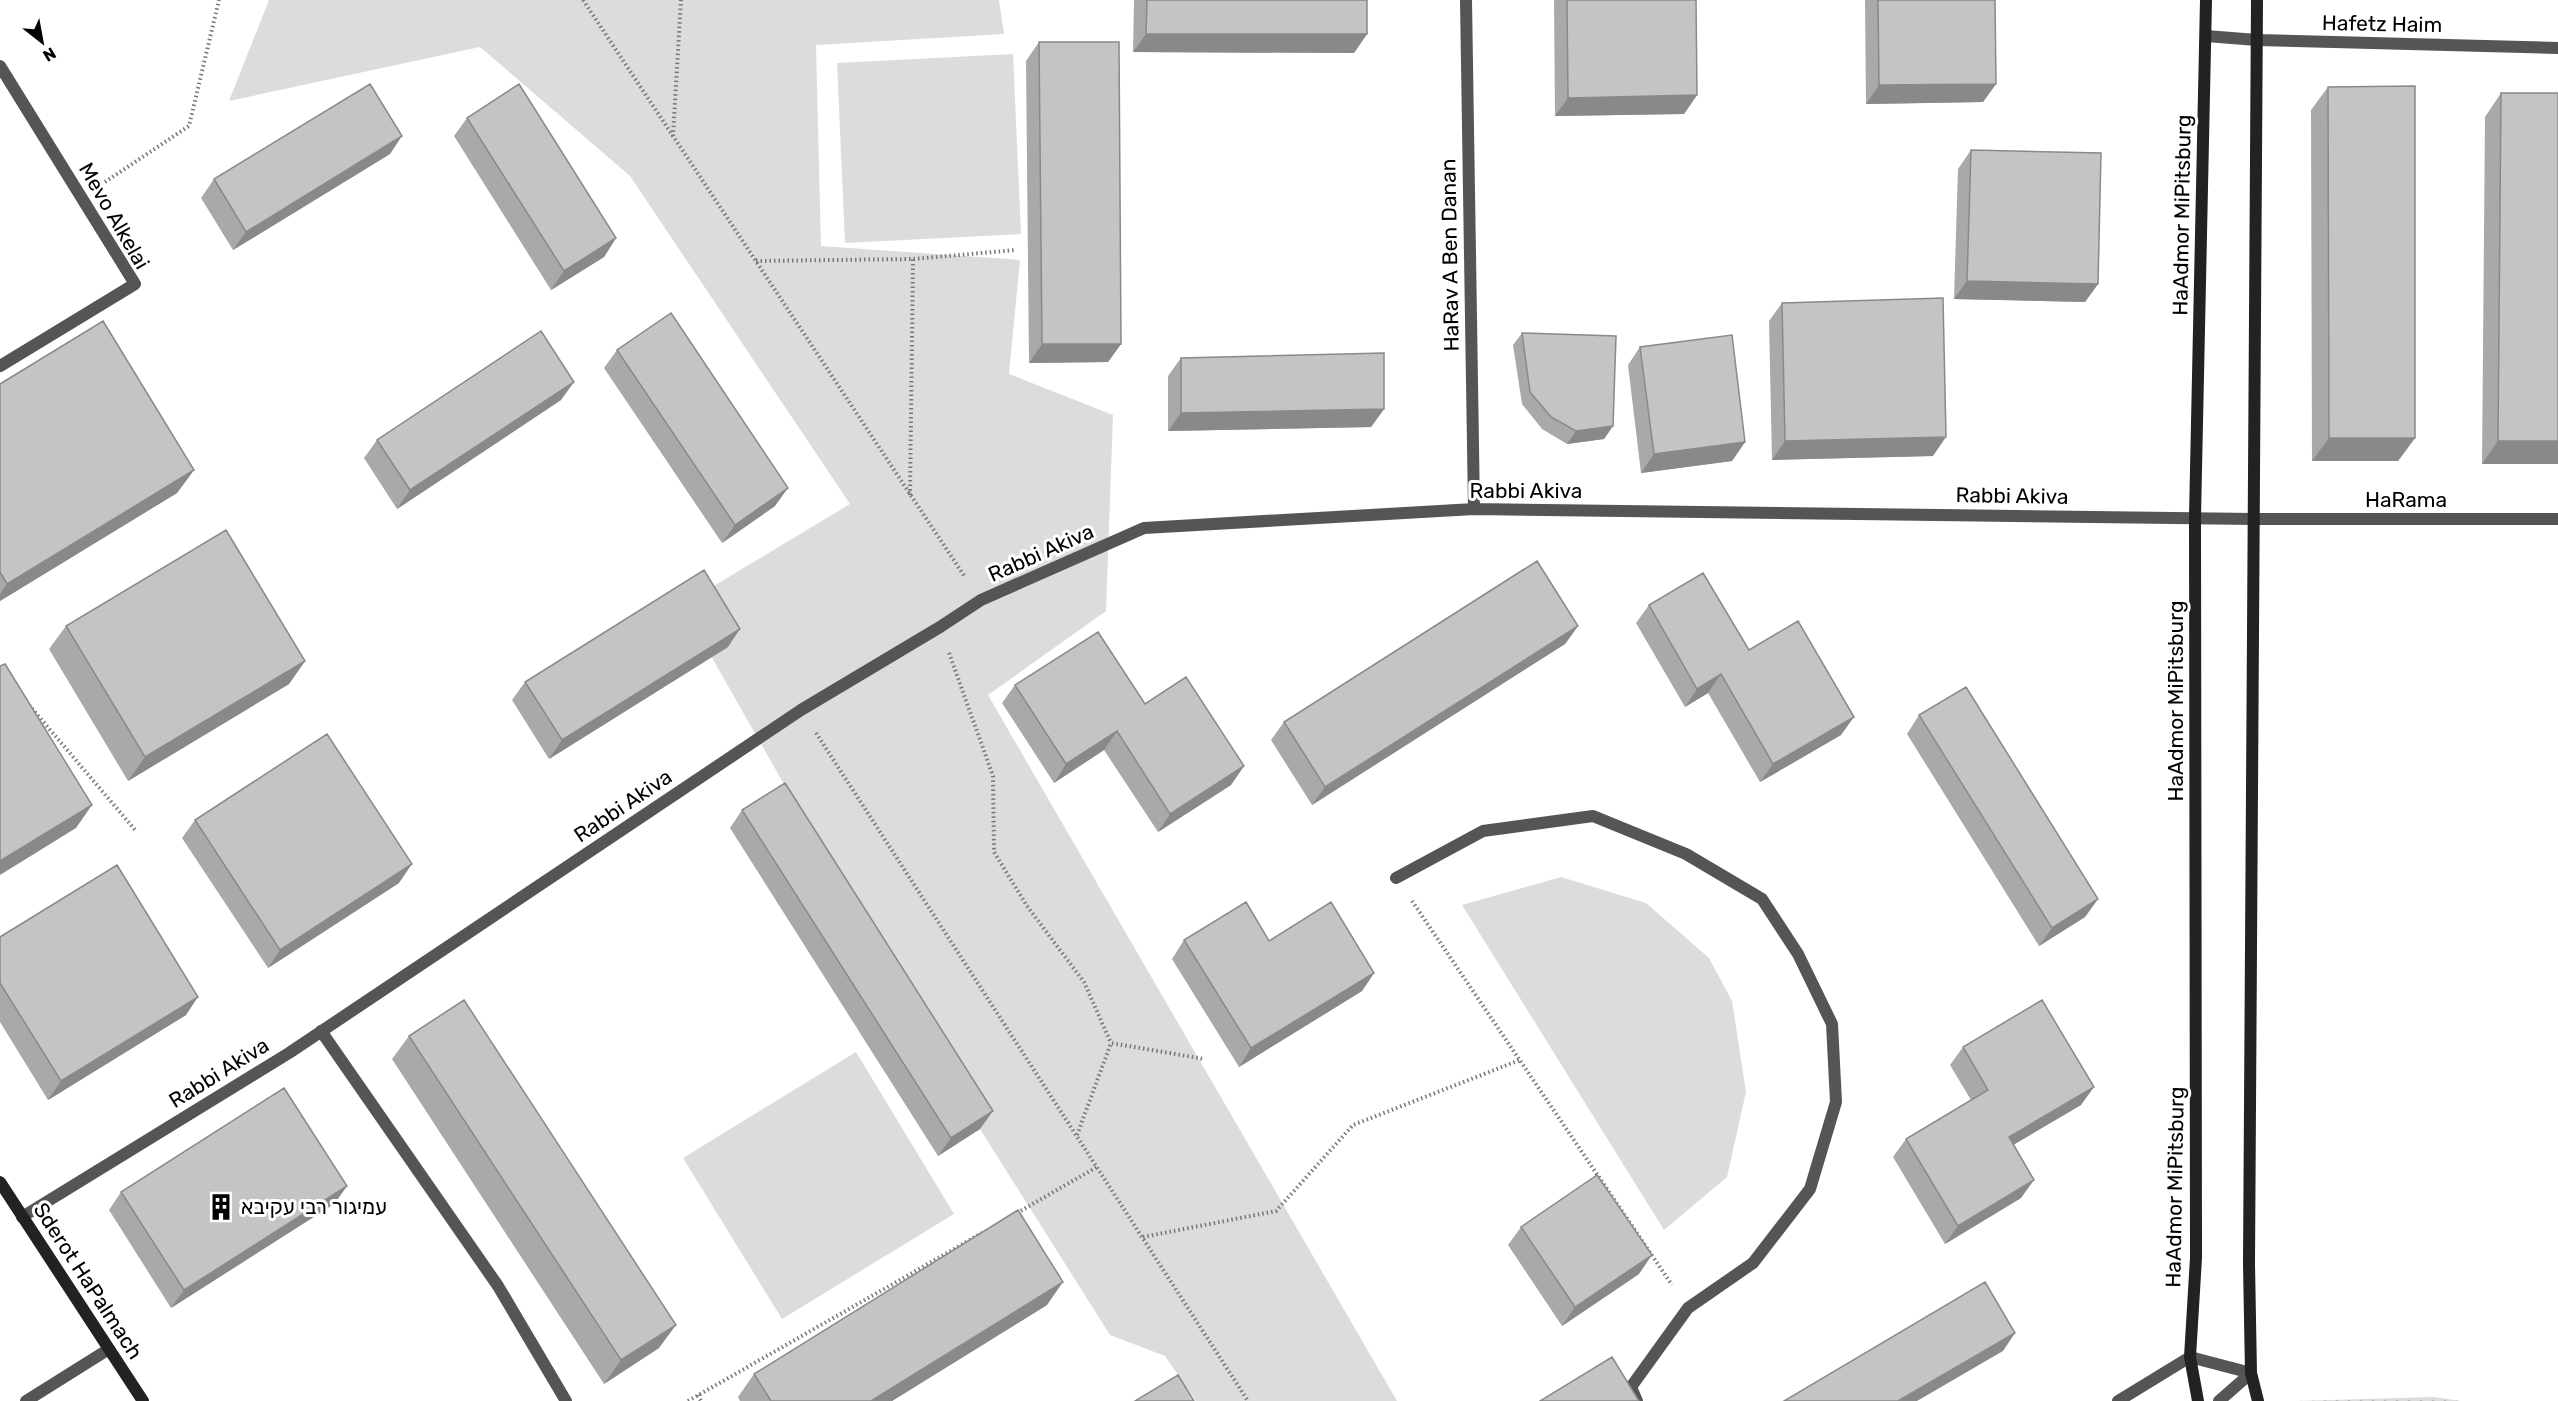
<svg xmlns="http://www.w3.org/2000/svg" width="2558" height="1401" font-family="Rubik,Heebo,sans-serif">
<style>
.green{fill:#dcdcdc}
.garden{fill:url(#garden-dots)}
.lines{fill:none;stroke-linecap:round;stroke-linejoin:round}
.path{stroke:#777;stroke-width:4;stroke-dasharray:1.5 3;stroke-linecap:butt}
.lane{stroke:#555;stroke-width:12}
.street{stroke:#555;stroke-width:12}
.secondary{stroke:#222;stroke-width:12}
.wall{fill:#a9a9a9}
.shaded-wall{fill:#898989}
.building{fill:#c4c4c4;stroke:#898989;stroke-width:1.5}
.labels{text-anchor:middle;stroke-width:6;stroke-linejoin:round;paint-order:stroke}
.street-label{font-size:21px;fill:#000;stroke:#fff}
.poi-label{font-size:21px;fill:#000;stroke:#fff;text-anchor:start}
</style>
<defs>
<pattern id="garden-dots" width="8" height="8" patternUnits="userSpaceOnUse" patternTransform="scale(1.5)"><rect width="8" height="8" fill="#dcdcdc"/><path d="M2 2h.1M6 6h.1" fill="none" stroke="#bbb" stroke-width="1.8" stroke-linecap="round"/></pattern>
</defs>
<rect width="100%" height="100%" fill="#fff"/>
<path class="green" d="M269,0h730l5,34 -188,11 5,201 199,14 -11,114 104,41 -7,196 -118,84 409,706h-201l-31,-45 -55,-21 -130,-206 -298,-524 168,-101 -220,-328 -150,-129 -251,54z
M1013,54l8,180 -176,9 -8,-180z
M1561,877l85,26 63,55 23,43 14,91 -19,85 -63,53 -202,-325z
M856,1052l98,162 -172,105 -99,-161z"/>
<path class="garden" d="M2434,1397l27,4h-165z"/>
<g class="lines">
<path class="path" d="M583,0l382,577
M673,136l8,-136
M105,182l84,-56 30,-126
M756,261l157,-2 103,-9
M910,495l3,-236
M949,653l44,123 1,76 33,54 57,76 27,61
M29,705l107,126
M816,733l432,668
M1412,901l260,384
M1077,1135l34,-92 93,16
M1017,1213l80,-46
M1143,1237l133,-26 77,-86 167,-65
M698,1395l3,6
M688,1401l294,-168"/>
<path class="lane" d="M321,1031l177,255 68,115"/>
<path class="street" d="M1466,0l8,509
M2206,36l51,4 301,8
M0,66l135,218 -135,82
M1396,878l87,-47 110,-15 93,38 76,45 36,55 34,70 4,78 -26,87 -57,74 -65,45 -57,79 6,14
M22,1217l267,-164 512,-343 139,-83 41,-27 163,-72 330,-19 780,10h304
M26,1401l83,-52
M2118,1401l72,-44 61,16
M2219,1401l32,-28"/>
<path class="secondary" d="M2257,0l-8,1264 2,109 7,28
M0,1182l143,219
M2198,1401l-8,-44 6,-99 -1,-741 11,-517"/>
</g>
<path class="wall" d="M1134,0h233v34l-13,19 -221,-1z
M1554,0h142l1,95 -13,19 -129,2z
M1865,0h130l1,84 -13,18 -117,2z
M1039,42l82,302 -13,18 -79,1 -3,-302z
M2328,87l87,351 -17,23h-86l-1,-351z
M2501,93l57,371h-76l3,-347z
M467,118l149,120 -12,19 -53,33 -97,-154z
M1971,150l127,134 -13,18 -131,-3 4,-130z
M390,154l-157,96 -32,-52 13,-19z
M1782,303l151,153 -161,4 -3,-139z
M1522,333l91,93 -9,13 -37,5 -25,-15 -20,-25 -9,-59z
M1640,347l105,95 -13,19 -91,12 -13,-108z
M617,350l158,156 -53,37 -118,-175z
M1181,358l203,51 -13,18 -203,4v-55z
M0,384l194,86 -17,23 -177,108z
M561,400l-164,109 -33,-51 13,-18z
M1649,605l100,45 92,85 -81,47 -52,-89 -23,14 -49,-84z
M66,626l239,35 -16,23 -161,97 -79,-132z
M1578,626l-13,18 -253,161 -41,-65 13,-18z
M728,647l-179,112 -37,-59 13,-18z
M1015,685l130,19 99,62 -13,19 -73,47 -54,-82 -50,33 -52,-80z
M1919,715l179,184 -13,18 -46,29 -132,-212z
M742,810l238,319 -42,27 -208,-328z
M195,820l204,63 -131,85 -86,-130z
M0,937l186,78 -138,85 -48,-78z
M1184,940l85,1 105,32 -12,18 -123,76 -67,-108z
M409,1036l250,312 -55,36 -212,-325z
M1963,1047l118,58 -68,40 8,53 -76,46 -52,-87 13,-18 65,-39 -21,-35z
M347,1186l-13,18 -163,104 -62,-98 12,-18z
M1521,1227l118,47 -77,52 -54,-81z
M1047,1305l-155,96h-152l-2,-4 16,-23z"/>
<path class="shaded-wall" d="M1146,34h221l-13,19 -221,-1z
M1996,84l-13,18 -117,2 13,-19z
M1697,95l-13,19 -129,2 13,-18z
M402,136l-12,18 -157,96 13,-18z
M616,238l-12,19 -53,33 13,-19z
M1967,281l131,3 -13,18 -131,-3z
M1042,344h79l-13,18 -79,1z
M574,382l-13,18 -164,109 13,-19z
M1384,409l-13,18 -203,4 13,-18z
M1613,426l-9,13 -37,5 9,-13z
M1946,437l-13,19 -161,4 13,-19z
M2329,438h86l-17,23h-86z
M2498,441h60v23h-76z
M1745,442l-13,19 -91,12 13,-19z
M194,470l-17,23 -177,108v-7l7,-10z
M788,488l-13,18 -53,37 13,-18z
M1578,626l-13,18 -253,161 13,-18z
M740,629l-12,18 -179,112 13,-19z
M305,661l-16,23 -161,97 17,-24z
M1721,674l-13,19 -23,14 12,-18z
M1854,717l-13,18 -81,47 13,-18z
M1117,731l-13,19 -50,33 12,-19z
M1244,766l-13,19 -73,47 12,-18z
M92,805l-16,23 -76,47v-14z
M412,864l-13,19 -131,85 12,-18z
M2098,899l-13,18 -46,29 13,-18z
M1374,973l-12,18 -123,76 12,-19z
M198,997l-12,18 -138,85 13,-19z
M2094,1087l-13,18 -85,50 13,-18z
M993,1111l-13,18 -42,27 13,-18z
M2034,1180l-13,18 -76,46 13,-18z
M347,1186l-13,18 -163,104 13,-18z
M1652,1255l-13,19 -77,52 13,-19z
M1063,1282l-16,23 -155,96h-21z
M676,1325l-17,23 -55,36 17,-24z
M2015,1333l-12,18 -86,50h-19z"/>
<path class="building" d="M1147,0h220v34h-221z
M1567,0h129l1,95 -129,3z
M1878,0h117l1,84 -117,1z
M1039,42h80l2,302h-79z
M370,84l32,52 -156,96 -32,-53z
M519,84l97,154 -52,33 -97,-153z
M2415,86v352h-86l-1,-351z
M2501,93h57v348h-60z
M1971,150l130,3 -3,131 -131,-3z
M1943,298l3,139 -161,4 -3,-138z
M671,313l117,175 -53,37 -118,-175z
M103,321l91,149 -187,114 -7,-12v-188z
M541,331l33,51 -164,108 -33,-50z
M1522,333l94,3 -3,90 -37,5 -25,-14 -21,-25z
M1732,335l13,107 -91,12 -14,-107z
M1384,353v56l-203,4v-55z
M226,530l79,131 -160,96 -79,-131z
M1537,561l41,65 -253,161 -41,-65z
M704,570l36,59 -178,111 -37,-58z
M1703,573l46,77 49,-29 56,96 -81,47 -52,-90 -24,15 -48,-84z
M1098,632l47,72 41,-27 58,89 -74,48 -53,-83 -51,33 -51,-79z
M5,664l87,141 -92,56v-195z
M1966,687l132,212 -46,29 -133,-213z
M327,734l85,130 -132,86 -85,-130z
M785,783l208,328 -42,27 -209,-328z
M117,865l81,132 -137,84 -61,-98v-46z
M1246,902l23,39 62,-39 43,71 -123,75 -67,-108z
M464,1000l212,325 -55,35 -212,-324z
M2042,1000l52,87 -85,50 25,43 -76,46 -52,-87 82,-49 -25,-43z
M284,1088l63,98 -163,104 -63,-98z
M1597,1175l55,80 -77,52 -54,-80z
M1018,1210l45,72 -192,119h-100l-17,-27z
M1985,1282l30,51 -117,68h-114z
M1612,1357l27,44h-99z
M1178,1375l16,26h-59z"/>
<defs>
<symbol id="building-bare" viewBox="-9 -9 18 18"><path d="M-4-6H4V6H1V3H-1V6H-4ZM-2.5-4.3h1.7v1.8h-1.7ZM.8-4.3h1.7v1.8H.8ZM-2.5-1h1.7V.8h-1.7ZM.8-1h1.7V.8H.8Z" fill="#000" stroke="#fff" stroke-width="2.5" paint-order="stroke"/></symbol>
</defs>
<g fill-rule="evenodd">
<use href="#building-bare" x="202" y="1188" width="38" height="38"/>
</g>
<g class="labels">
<g class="street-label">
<text transform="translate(2382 24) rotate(1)" y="7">Hafetz Haim</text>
<text transform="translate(2182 215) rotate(-89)" y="7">HaAdmor MiPitsburg</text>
<text transform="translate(114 216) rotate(60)" y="7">Mevo Alkelai</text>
<text transform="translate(1450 255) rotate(-91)" y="7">HaRav A Ben Danan</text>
<text x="1526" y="498">Rabbi Akiva</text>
<text transform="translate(2012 496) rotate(1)" y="7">Rabbi Akiva</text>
<text x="2406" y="507">HaRama</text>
<text transform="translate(1041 553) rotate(-24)" y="7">Rabbi Akiva</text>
<text transform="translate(2176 701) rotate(-90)" y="7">HaAdmor MiPitsburg</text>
<text transform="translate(623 806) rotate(-34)" y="7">Rabbi Akiva</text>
<text transform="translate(219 1073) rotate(-32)" y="7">Rabbi Akiva</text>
<text transform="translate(2175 1187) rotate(-89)" y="7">HaAdmor MiPitsburg</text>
<text transform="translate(88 1281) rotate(57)" y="7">Sderot HaPalmach</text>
</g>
<g class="poi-label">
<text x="241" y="1214">עמיגור רבי עקיבא</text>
</g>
</g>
<g transform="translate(42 42) rotate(149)" stroke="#ffffff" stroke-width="4.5" paint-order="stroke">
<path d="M0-4.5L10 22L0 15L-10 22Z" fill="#000000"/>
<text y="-9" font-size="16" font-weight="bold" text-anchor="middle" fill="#000000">N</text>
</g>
</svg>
